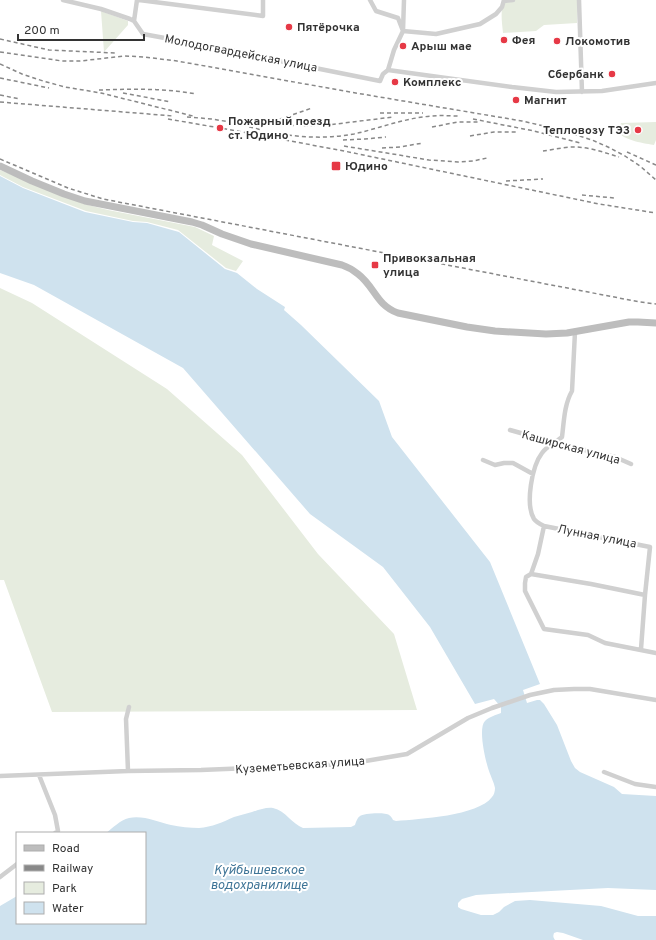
<svg xmlns="http://www.w3.org/2000/svg" width="656" height="940" font-family="Overpass,sans-serif">
<style>
.green{fill:#e6ecdf}
.water{fill:#cfe2ee}
.lines{fill:none;stroke-linecap:round;stroke-linejoin:round}
.street{stroke:#d0d0d0;stroke-width:4.5}
.secondary{stroke:#bdbdbd;stroke-width:7}
.rail{stroke:#888;stroke-width:1.5;stroke-dasharray:4 3;stroke-linecap:butt}
.poi-dot{fill:#e63946;stroke:#fff;stroke-width:1.5}
.labels{text-anchor:middle;stroke-width:4;stroke-linejoin:round;paint-order:stroke}
.poi-label{font-size:12px;font-weight:bold;fill:#333;stroke:#fff;text-anchor:start}
.street-label{font-size:12px;fill:#333;stroke:#fff}
.water-label{font-size:13px;font-style:italic;fill:#3f7597;stroke:#fff}
</style>
<rect width="100%" height="100%" fill="#fff"/>
<path class="green" d="M513,0h65l-1,23 -33,2 -8,6 -33,2c-1,-11 -3,-21 1,-32z
M101,11l27,10v4l-24,27z
M656,122v18l-2,5c-6,-1 -33,-5 -35,-13 0,-2 1,-7 2,-9z
M0,170l84,34 24,6 87,17 19,9 -2,9 31,16 -7,10 -10,-3 -48,-38 -31,-8 -14,-1 -47,-10 -63,-24 -23,-12z
M0,288l32,15 135,86 75,66 76,99 76,80 23,76 -365,2 -48,-132h-4z"/>
<path class="water" d="M0,176l23,12 62,24 48,10 14,1 32,9 46,37 12,4 20,16 28,18 -1,3 17,15 78,76 13,36 98,125 50,122 -17,6 4,13 10,-3h3l4,4 13,21 14,36 4,7 5,4 34,15 8,7 34,2v94l-48,-2 -116,6 -16,1 -14,4 -4,4v4l3,2 20,6h12l6,-3 5,-5 11,-6 15,-1 71,6 37,10h18v24h-73l-20,-7 -6,-1 -3,1c-1,3 -1,4 1,7h-555v-34l17,-10v27h128v-90h-39c7,-5 14,-13 23,-15 14,-3 29,4 42,7 9,2 19,3 28,3 13,-1 24,-6 35,-11 6,-2 12,-3 18,-5 7,-2 14,-5 21,-4 13,3 19,16 30,20l48,-1 4,-2c1,-3 2,-7 5,-9 3,-3 26,-4 29,-1 2,1 3,3 4,5l3,1c23,-2 82,-5 96,-24 2,-2 3,-6 3,-9 -1,-6 -5,-13 -7,-20 -3,-10 -10,-40 -3,-47 4,-4 11,-6 16,-8v-6l-7,-8 -19,5 -45,-77 -47,-60 -73,-53 -127,-146 -149,-83 -34,-12z"/>
<g class="lines">
<path class="street" d="M63,0l38,9 29,10 4,2 9,13 87,16 55,12 95,19 3,-7 5,-4 6,-20 9,-19 1,-31
M139,0l124,16v-16
M370,0l6,11 22,7 5,13 33,3 44,-10 16,-10 6,-7 2,-7
M579,0l3,92
M504,1l9,-1
M134,21l3,-21
M388,70l124,17 44,5 46,-1 54,-8
M575,332l-3,59c-8,14 -8,31 -10,46 -7,6 -15,9 -20,16 -10,13 -17,51 -8,66 2,3 6,5 10,7l-6,28 -7,20 -5,3 -1,6v8l19,38 44,6 17,8 51,10
M510,430l53,15 52,12 16,7
M483,460l12,5 9,-2h9l20,11
M544,526l106,21 -5,48 -4,54
M531,574l60,10 54,11
M128,771l-2,-52 3,-12
M604,772l31,12 21,3
M39,775l16,40 3,16 -3,2
M0,776l128,-5 73,-1 147,-6 59,-10 61,-36 24,-10 38,-13 24,-5 20,-1h16l66,11
M0,877l17,-13"/>
<path class="secondary" d="M0,166l32,15 32,13 21,7 107,21 10,3 20,9 29,10 91,21c6,2 11,5 16,9 17,13 18,31 40,39l69,14 28,4 51,3 21,-1 62,-11h9l18,1"/>
<path class="rail" d="M0,39l49,11 67,3
M0,52l62,9h18l45,-5 19,1 33,4 173,31 172,29 35,8 35,11 16,7 17,9 15,10 16,14
M0,64l22,10 21,7 22,6 36,6 92,23
M0,78l49,10
M99,90c32,-1 65,-2 97,4
M123,93l48,9
M0,95l20,4
M0,102l173,14
M380,113h43
M187,117l25,2 18,3 32,8
M168,119l58,10 118,22 255,53 57,9
M473,119l61,12 46,12
M266,121l14,-2 32,-11
M248,122l54,4 26,-1 65,-8
M432,127l26,-5h21
M288,135c21,3 45,3 66,-1 26,-6 51,-16 78,-18 9,-1 18,0 27,0
M470,136l24,-4h24
M343,140l22,-1 21,-2
M344,146l85,14 29,2 15,-1 14,-3
M382,148l18,-1 23,-4
M543,151c8,-1 17,-3 26,-4 17,-1 34,5 50,10
M627,152l29,13
M0,159l68,29 35,11 537,103 16,2
M506,181l37,-2
M582,195l32,3"/>
</g>
<g class="poi-dot">
<circle cx="289" cy="27" r="4"/>
<circle cx="504" cy="40" r="4"/>
<circle cx="557" cy="41" r="4"/>
<circle cx="403" cy="46" r="4"/>
<circle cx="612" cy="74" r="4"/>
<circle cx="395" cy="82" r="4"/>
<circle cx="516" cy="100" r="4"/>
<circle cx="220" cy="128" r="4"/>
<circle cx="638" cy="130" r="4"/>
<rect x="331" y="161" width="10" height="10" rx="2"/>
<rect x="371" y="261" width="8" height="8" rx="2"/>
</g>
<g class="labels">
<g class="poi-label">
<text x="297" y="31">Пятёрочка</text>
<text x="512" y="44">Фея</text>
<text x="565" y="45">Локомотив</text>
<text x="411" y="50">Арыш мае</text>
<text x="604" y="78" text-anchor="end">Сбербанк</text>
<text x="403" y="86">Комплекс</text>
<text x="524" y="104">Магнит</text>
<text x="228" y="125">Пожарный поезд<tspan x="228" dy="14">ст. Юдино</tspan></text>
<text x="630" y="134" text-anchor="end">Тепловозу ТЭ3</text>
<text x="345" y="170">Юдино</text>
<text x="383" y="262">Привокзальная<tspan x="383" dy="14">улица</tspan></text>
</g>
<g class="street-label">
<text transform="translate(241 53) rotate(11)" y="4">Молодогвардейская улица</text>
<text transform="translate(571 447) rotate(15)" y="4">Каширская улица</text>
<text transform="translate(597 536) rotate(11)" y="4">Лунная улица</text>
<text transform="translate(300 765) rotate(-4)" y="4">Куземетьевская улица</text>
</g>
<g class="water-label">
<text x="259" y="874">Куйбышевское<tspan x="259" dy="15">водохранилище</tspan></text>
</g>
</g>
<rect x="16" y="832" width="130" height="92" fill="#ffffff" stroke="#adadad"/>
<rect x="24" y="845" width="20" height="6" fill="#bdbdbd" stroke="#adadad"/>
<text x="52" y="852" font-size="12" fill="#333333">Road</text>
<rect x="24" y="865" width="20" height="6" fill="#888888" stroke="#adadad"/>
<text x="52" y="872" font-size="12" fill="#333333">Railway</text>
<rect x="24" y="882" width="20" height="12" fill="#e6ecdf" stroke="#adadad"/>
<text x="52" y="892" font-size="12" fill="#333333">Park</text>
<rect x="24" y="902" width="20" height="12" fill="#cfe2ee" stroke="#adadad"/>
<text x="52" y="912" font-size="12" fill="#333333">Water</text>
<path d="M18 34v6h126v-6" fill="none" stroke="#333333" stroke-width="2"/>
<text x="24" y="34" font-size="12" fill="#333333" stroke="#ffffff" stroke-width="3" paint-order="stroke">200 m</text>
</svg>
